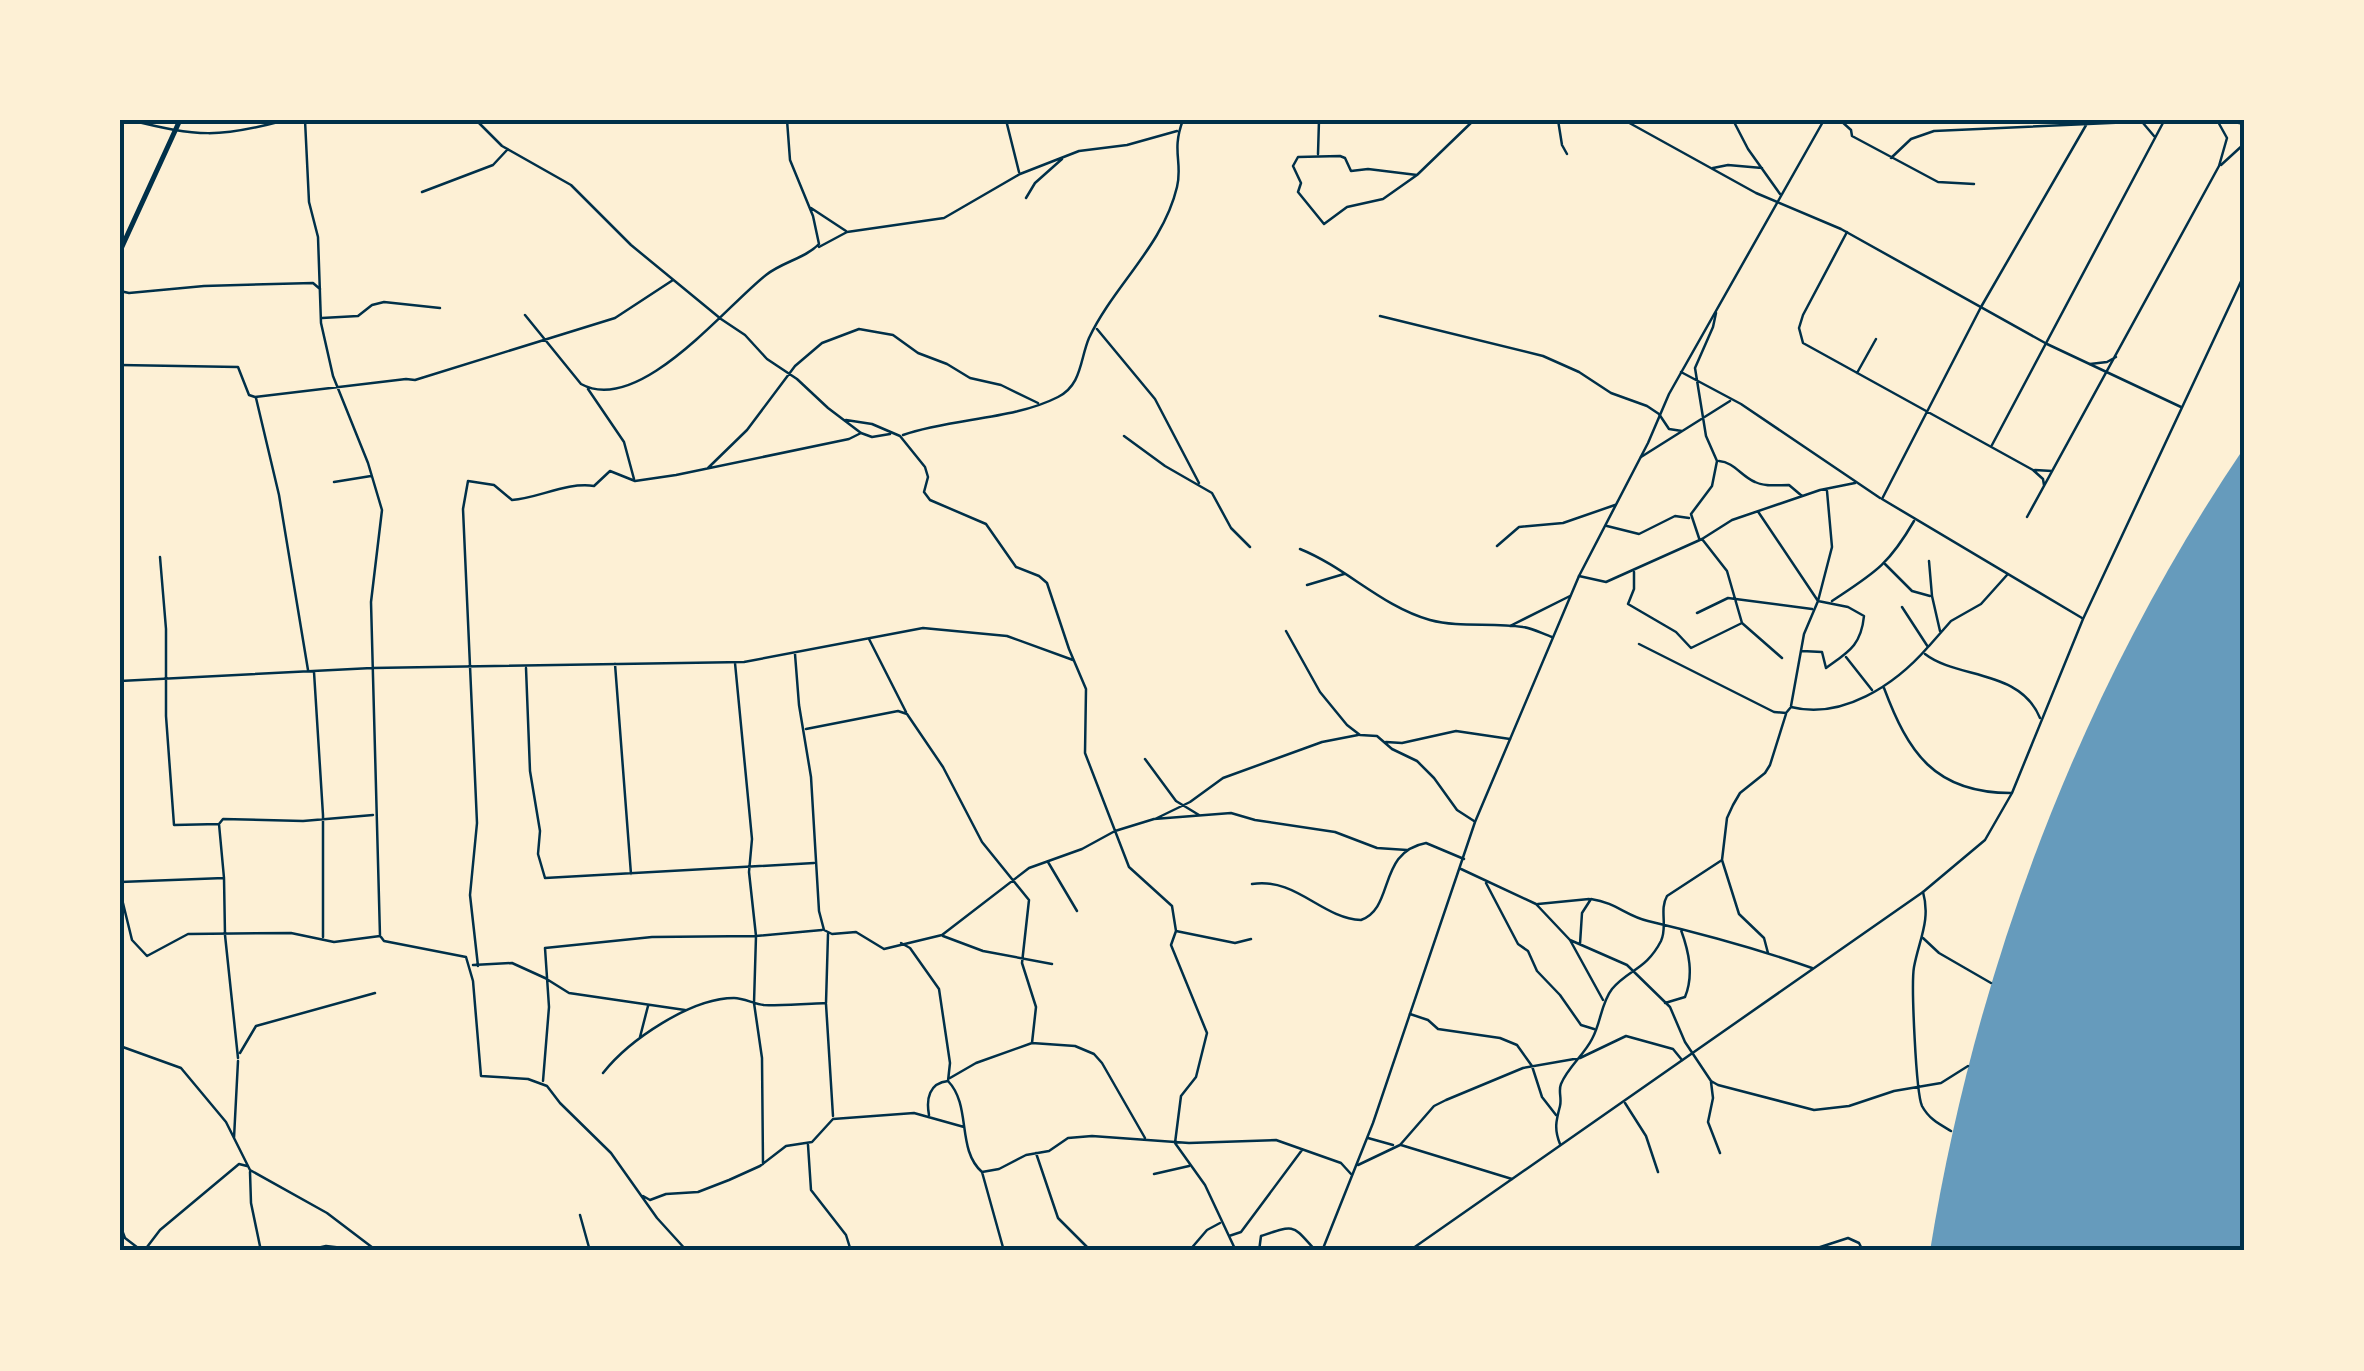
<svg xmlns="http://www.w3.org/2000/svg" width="2364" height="1371" font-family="'Sofia Sans Condensed',sans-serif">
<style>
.water{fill:#669bbc}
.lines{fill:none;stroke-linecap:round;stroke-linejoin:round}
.minor{stroke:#003049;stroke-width:2.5}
.tertiary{stroke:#003049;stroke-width:2.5}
.trunk{stroke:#003049;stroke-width:5}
.neatline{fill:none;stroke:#003049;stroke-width:4}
</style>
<rect width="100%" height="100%" fill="#fdf0d5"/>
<path class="water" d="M2244,448v803h-314c46,-285 152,-564 314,-803z"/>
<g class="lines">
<path class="minor" d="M130,120c68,17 89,18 156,0
M476,120l26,26 69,39 60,60 90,74 24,16 22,24 30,20 31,29 33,25 11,4 18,-3
M1006,120l13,52
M1326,120h13
M1558,120l4,25 5,9
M1733,120l15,29 32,45
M1840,120l11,10 1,6 86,46 36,2
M2225,120l19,4
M2143,123l11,13
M1318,154l1,-34
M1891,158l20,-19 23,-8 243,-11
M2221,165l23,-21
M1713,168l15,-3 34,3
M1417,175l-49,-6 -17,2 -6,-13 -5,-2 -42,1 -5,9 8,17 -3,9 26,32 23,-17 36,-8 34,-24 57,-55
M422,192l71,-27 14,-15
M1026,198l9,-15 27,-24
M811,208l35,23
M1847,232l-44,83 -4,13 4,15 230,127 10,9 1,6
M819,247l28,-15 97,-14 76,-44 59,-23 48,-6 50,-14
M120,291l9,2 75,-7 109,-3 7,6
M525,315l56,69c58,32 144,-77 185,-109 16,-13 40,-17 53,-31l-6,-28 -23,-56 -3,-40
M1380,316l163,40 36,16 32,21 36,13 12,8 10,15 13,2
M322,318l36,-2 14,-11 12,-3 56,6
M1097,329l58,70 44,84
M2090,364l17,-2 9,-5
M120,365l118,2 11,28 6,2 151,-18 9,1 200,-62 58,-38
M1681,372l60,32 139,94
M1857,373l19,-34
M588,389l36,53 10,37
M256,398l23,97 29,175
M846,420l26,4 28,12 25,31 3,10 -4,15 6,8 56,24 30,43 23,9 8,7 22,66 17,40 -1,64 44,114 43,39 4,25 59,12 16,-4
M903,435c49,-17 110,-15 155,-38 24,-12 22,-38 31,-59 25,-53 74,-92 88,-151 6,-24 -6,-36 6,-67
M1124,436l41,30 47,27 19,35 19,19
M1992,445l172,-324
M1641,457l89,-56
M1719,461c15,1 22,15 36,21 10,5 23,3 34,3l13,11
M708,468l39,-38 48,-64 27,-23 37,-14 34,6 25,18 29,11 23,14 31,7 37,18
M2035,470l17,1
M334,482l37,-6
M1759,513l59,88 30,6 16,9c-3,30 -16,36 -38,52l-4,-16 -20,-1
M2027,517l192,-351 8,-28 -10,-18
M1607,526l32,8 36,-18 14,2
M1699,538l-8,-24 21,-28 5,-25 -11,-25 -11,-68 18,-41 3,-14
M1702,539l25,32 15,52 40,35
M1497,546l22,-19 44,-4 52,-18
M1300,549c47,19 81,57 130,71 30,8 62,2 93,7 9,1 20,7 29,10
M160,557l6,72v87l8,109 45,-1
M1929,561l3,35 8,35
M1885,564l27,27 18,5
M1634,572v17l-6,15 48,28 15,16 51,-25
M1579,576l27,6 96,-43 30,-19 88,-30 35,-7
M1307,585l37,-11
M1832,601c42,-28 56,-35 82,-80
M1697,613l31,-15 84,11
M2082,618l-200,-119 99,-192 108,-187
M1510,626l60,-30
M1286,631l34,61 27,33 13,10 17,1 15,13 25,12 17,17 23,32 17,11
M869,639l37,73
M1639,644l135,68 12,1 5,-6c51,13 104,-22 137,-60l-26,-40
M1929,646l22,-25 30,-17 26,-29
M795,654l4,51 12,72 8,134 5,19 8,4 24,-2 28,17 58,-14 87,-67 53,-19 33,-18 39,-12 77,-6 24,7 80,12 42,16 30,2
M1925,654c32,25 95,15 115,64
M1846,657l26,33
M735,663l17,176 -3,33 7,64 -2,67 8,55 1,106
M615,664l16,210
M526,668l4,103 10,60 -2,23 7,24 269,-15
M314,672l9,143v122
M120,681l252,-13 372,-6 179,-34 84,8 66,24
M1884,688c24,64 50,105 127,105
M1791,706l13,-72 14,-33 14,-54 -5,-56
M806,729l92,-18 9,3 36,53 39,75 47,58 -7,63 14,44 -4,36
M1386,742l16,1 54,-12 54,8
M1145,759l31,42 23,14
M1155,819l35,-17 33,-24 99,-36 36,-7
M1048,862l29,49
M1461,869l75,35 34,36 33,60
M224,878l-5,-54 4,-5 80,2 70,-6
M120,882l104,-4 1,57 13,123
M1486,883l32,61 10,7 9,20 23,24 21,30 13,4
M1252,884c44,-7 69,34 109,36 34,-12 16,-68 65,-77l38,16
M120,891l12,49 15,16 41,-22 103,-1 43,9 46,-6 -9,-334 11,-92 -14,-47 -35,-87 -12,-53 -3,-86 -9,-35 -4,-82
M1923,892c8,28 -4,48 -9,75 -3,17 2,126 8,139 7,13 17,18 29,25
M1538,904l51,-5
M1176,931l-5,14 36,88 -11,44 -15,19 -6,47 30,42 31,66
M943,936l40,15 69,13
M381,937l3,4 82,16 7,24 8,95 47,3 19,7 13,17 51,50 46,65 30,33
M1923,938l16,15 52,30
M1570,940l57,25 43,42 15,35 26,39 7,4 96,25 35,-4 45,-15 47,-8 27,-17
M901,943l9,5 29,41 11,74 -2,18c24,25 8,68 34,91l22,79
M1580,944l2,-31 9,-14c26,4 35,17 57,22 55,13 110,28 164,47
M1768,953l-4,-15 -25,-24 -17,-54 5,-42 6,-13 7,-12 25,-20 5,-8 16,-51
M473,965l39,-2 33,15 24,15 116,17
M478,966l-8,-71 7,-72 -14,-314 5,-28 26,4 18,15c27,-2 54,-18 82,-14l16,-15 25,10 41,-6 173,-36 12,-6
M1665,1003l20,-6c9,-22 4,-45 -4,-67
M826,1004l7,112
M1410,1014l18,6 10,9 62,9 17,7 15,21 10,31 14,18
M640,1037l8,-31
M120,1046l61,22 45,54 24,48 77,43 50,38
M240,1053l16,-27 119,-33
M603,1073c26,-33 88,-75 131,-75 10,0 20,6 30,7 21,1 42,-1 62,-2l2,-69
M950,1078l26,-15 56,-20 43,3 19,8 8,9 43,75
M543,1081l6,-74 -4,-59 107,-11 104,-1 66,-6
M1711,1082l2,16 -5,24 12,31
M1625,1103l21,33 12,36
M929,1115c-3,-16 0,-32 19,-34
M234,1138l4,-77
M1368,1138l25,7
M1560,1144c-6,-15 -4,-23 0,-38 2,-8 -2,-15 1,-22 7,-17 23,-29 31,-45 9,-16 9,-36 20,-50 17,-20 34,-19 49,-48 7,-15 -2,-31 6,-45l55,-36
M808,1145l3,45 35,45 5,16
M1401,1145l111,34
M1036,1153l22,65 33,33
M1358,1165l42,-20 34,-39 12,-6 77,-32 57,-10 46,-22 47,13 9,11
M250,1172l1,31 10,48
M982,1172l17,-3 27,-14 23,-4 19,-13 24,-2 97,7 87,-3 65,23 10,11
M1154,1174l35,-8
M643,1196l7,4 16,-6 32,-2 31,-12 31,-14 26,-20 26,-4 21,-23 81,-6 50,14
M580,1215l10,36
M120,1225l5,13 17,13
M1229,1236l12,-4 61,-82
M144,1251l16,-21 79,-66 8,2
M304,1251l22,-5 43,5
M1189,1251l18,-21 13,-7
M1259,1251l2,-15c36,-12 31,-11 55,15
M1808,1251l40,-13 11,5 4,8"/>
<path class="tertiary" d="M1624,120l132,73 85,36 206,115 134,63
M1322,1251l51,-128 102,-301 104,-246 69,-133 21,-49 155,-274
M1409,1251l514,-359 62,-52 27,-47 71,-174 161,-344"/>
<path class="trunk" d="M120,251l60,-131"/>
</g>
<rect width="2364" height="1371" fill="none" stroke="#fdf0d5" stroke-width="245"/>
<rect x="122" y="122" width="2120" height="1126" class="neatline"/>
</svg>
